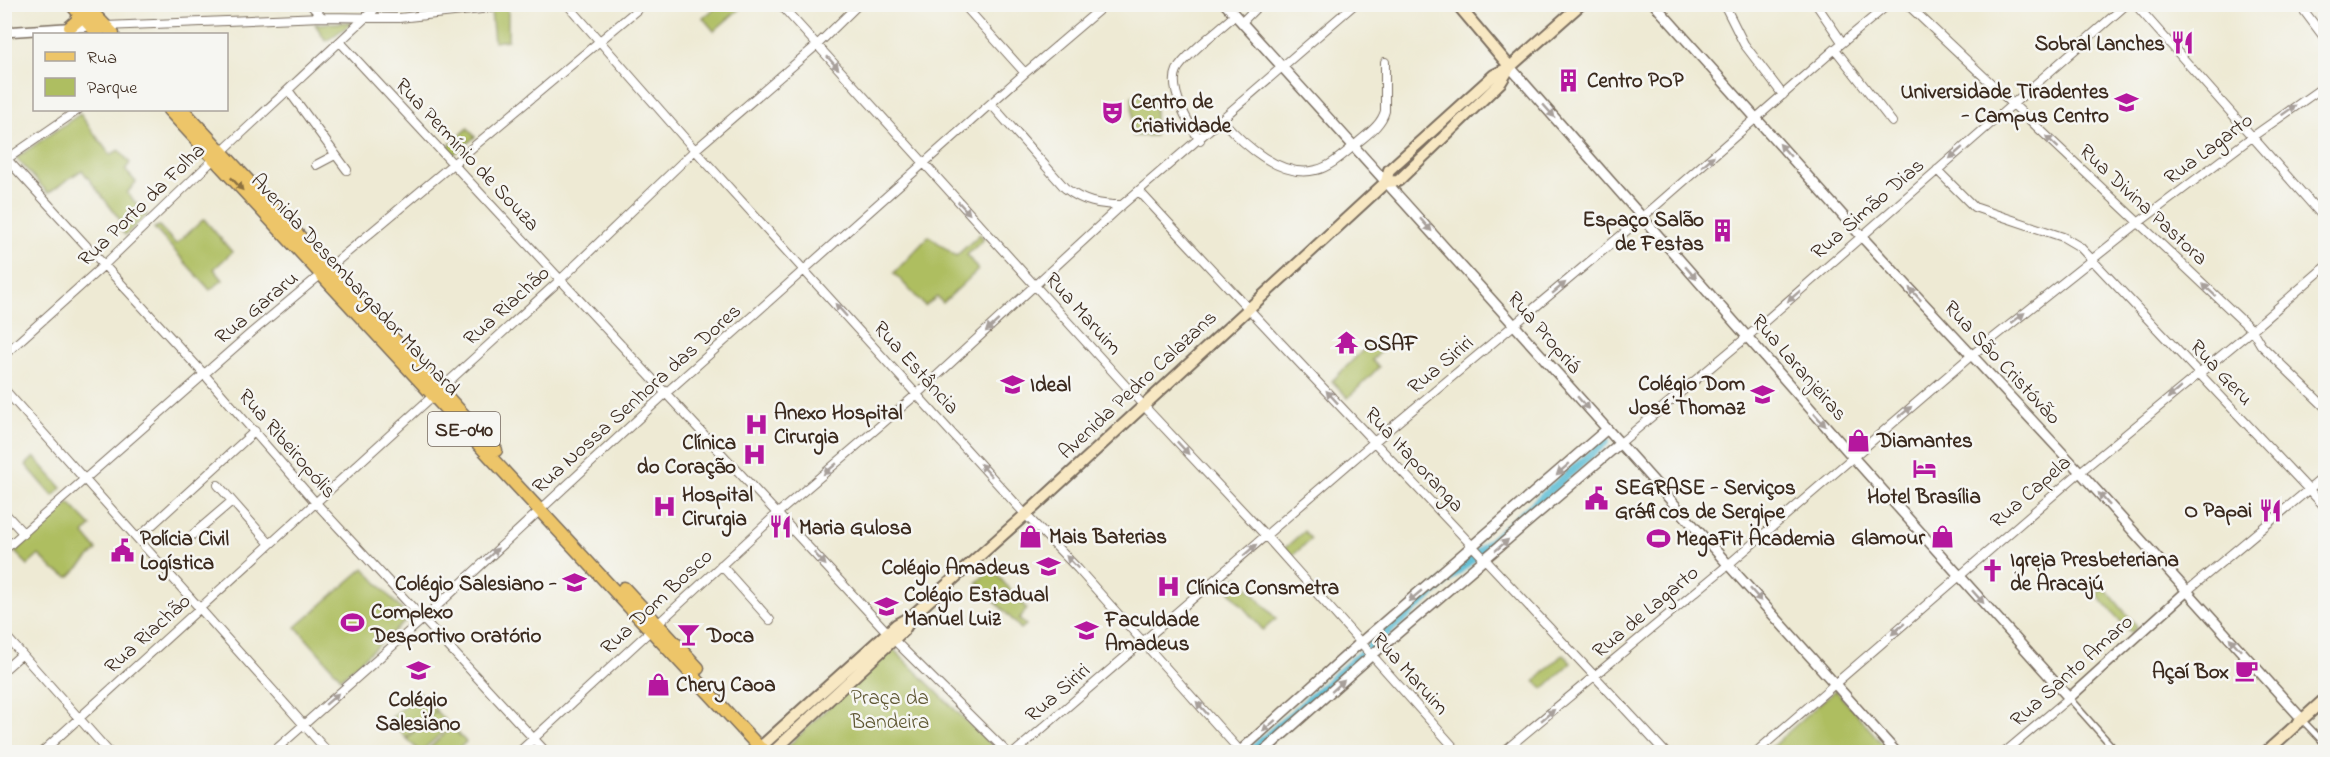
<svg xmlns="http://www.w3.org/2000/svg" width="2330" height="757" font-family="'Indie Flower',sans-serif">
<style>
.green{fill:#aebe61;stroke:#747440;stroke-width:1.5}
.lines{fill:none;stroke-linecap:round;stroke-linejoin:round}
.canal{stroke:#55bbd4;stroke-width:9}
.pedestrian-casing{stroke:#7a6d5e;stroke-width:8}
.minor-casing{stroke:#7a6d5e;stroke-width:10}
.tertiary-casing{stroke:#7a6d5e;stroke-width:12}
.secondary-casing{stroke:#7a6d5e;stroke-width:14}
.primary-casing{stroke:#7a6d5e;stroke-width:15}
.pedestrian{stroke:#fff;stroke-width:5}
.minor{stroke:#fff;stroke-width:8}
.tertiary{stroke:#fff;stroke-width:9}
.secondary{stroke:#f8e8c3;stroke-width:10}
.primary{stroke:#edc569;stroke-width:12}
.oneway{fill:#a79f9a}
.oneway2{fill:#8b7040}
.labels{text-anchor:middle;stroke-width:5;stroke-linejoin:round;paint-order:stroke}
.shield{fill:#f6f6f2;stroke:#73675e;stroke-width:1.5}
.shield-label{font-size:20px;font-weight:bold;fill:#3b2a1e}
.poi-label{font-size:21px;font-weight:bold;fill:#3b2a1e;stroke:#f6f6f2;text-anchor:start}
.street-label{font-size:21px;fill:#3b2a1e;stroke:#f6f6f2}
.park-label{font-size:21px;fill:#5e5632;stroke:#f6f6f2}
</style>
<rect width="100%" height="100%" fill="#f6f6f2"/>
<filter id="ink" filterUnits="userSpaceOnUse"><feTurbulence type="fractalNoise" baseFrequency=".0167" numOctaves="2"/><feDisplacementMap in="SourceGraphic" scale="12" xChannelSelector="R" yChannelSelector="G"/><feConvolveMatrix kernelMatrix="1 2 1 2 8 2 1 2 1" color-interpolation-filters="sRGB"/></filter>
<filter id="wash" filterUnits="userSpaceOnUse"><feTurbulence type="fractalNoise" baseFrequency=".008" numOctaves="4" result="noise"/><feDisplacementMap in="SourceGraphic" scale="24" xChannelSelector="R" yChannelSelector="G"/><feGaussianBlur stdDeviation="1.35" result="paint"/><feColorMatrix in="noise" values="0 0 0 0 0 0 0 0 0 0 0 0 0 0 0 0 0 1.4 0 .05"/><feComposite in="paint" operator="in"/></filter>
<g filter="url(#wash)">
<rect width="100%" height="100%" fill="#eeead4"/>
<path class="green" d="M720,4l24,1 -30,26 -11,-13z
M508,7v33l-14,2 -3,-31z
M354,22l-28,19 -11,-17z
M1132,96h23v40h-22z
M80,114l30,41 9,-5 11,13 -5,7 11,12 -9,11 20,22 -22,20 -8,-9 4,-5 -39,-51 -34,23 -32,-35z
M468,128l7,9 -22,18 -7,-7z
M204,219l28,33 -18,17 9,11 -13,10 -56,-62 5,-2 17,18z
M980,234l4,5 -17,16 11,15 -35,33 -6,-6 -12,9 -31,-33 35,-37 27,20z
M1371,342l9,10 -8,8 7,7 -31,31 -16,-17z
M34,457l28,31 -9,8 -27,-31z
M69,503l22,23 -7,8 13,16 -28,27 -15,-7 -15,-15 -11,10 -13,-13z
M1304,531l7,8 -19,17 -7,-8z
M364,568l45,50 -68,60 -45,-51z
M992,569l35,40 -8,10 7,6 -5,4 -44,-47z
M1238,576l38,43 -13,11 -37,-43z
M2105,588l32,39 -6,6 -35,-39z
M891,647l107,105h-214v-2z
M1563,654l8,9 -28,26 -8,-8z
M1835,690l55,62h-124z
M419,692l17,18 -30,28 -17,-18z
M436,711l14,15 -30,26 -13,-13z
M452,727l14,15 -11,10h-30z"/>
<g class="lines">
<path class="canal" d="M1250,752c118,-105 238,-206 356,-311"/>
</g>
</g>
<g filter="url(#ink)">
<g class="lines">
<defs>
<path id="pedestrian" d="M2069,698l48,54
M2302,720l24,25"/>
<path id="minor" d="M310,4l12,13
M567,4l128,146 330,364 53,55 163,183
M780,4l363,401 123,131 192,216
M963,4l62,69
M1724,4l20,40 39,51
M1816,4l26,38
M1907,4l345,326 9,15 65,63
M2135,4l191,216
M2299,4l27,36
M1242,22l18,-18
M105,26l217,-9 77,1 82,-9 22,-5
M341,43l547,590
M1835,49l57,73
M288,90l59,80
M991,104l74,84c18,14 34,17 57,17
M1222,120c21,24 59,59 94,50 14,-3 28,-16 39,-25 11,-10 26,-19 30,-34v-49
M1200,140c-11,-15 -32,-51 -23,-70 8,-15 44,-42 58,-55
M4,156l200,218 112,129 230,249
M7,159l71,-49
M316,165l19,-10
M1937,170l37,37 89,30 17,10 246,261
M1139,191c174,189 353,373 526,561
M4,355l100,-90 110,-106 166,-155
M4,389l324,363
M1619,444l128,-107 380,-333
M218,485l52,59
M4,512l20,22
M190,537l42,-36
M138,538l117,-107
M4,550l247,-217 393,-329
M721,565l49,55
M2187,591l139,-116
M4,634l105,118
M893,639l114,113
M4,670l18,-16
M42,752l517,-471 136,-131 122,-105 42,-41
M273,752l150,-133 244,-227 358,-319 81,-69
M519,752l259,-239 139,-119 205,-189 233,-201
M1015,752l359,-310 269,-225 192,-168 54,-45
M1503,752l226,-188 243,-209 166,-132 114,-86 74,-52
M1756,752l324,-280 172,-142 74,-64
M2005,752l64,-54"/>
<path id="tertiary" d="M1225,4c226,248 447,499 671,748
M1654,4l208,233 218,235 222,247
M4,32l91,-6
M1510,67l342,389 217,242 118,-107
M1239,752l121,-109 246,-213
M1263,752l108,-96 248,-212"/>
<path id="secondary" d="M1457,4l53,63
M1386,182l12,-1 103,-99 9,-15 71,-63
M755,752l142,-128 16,-9 121,-108 352,-325 3,-12 105,-95 16,-8
M773,752l131,-122 8,-13
M2266,752l60,-54"/>
<path id="primary" d="M71,4l27,30
M84,4l29,30
M70,27l7,-6 2,-8
M169,110l591,638 8,4
M183,110l313,340
M624,588l74,80"/>
</defs>
<use href="#pedestrian" class="pedestrian-casing"/>
<use href="#minor" class="minor-casing"/>
<use href="#tertiary" class="tertiary-casing"/>
<use href="#secondary" class="secondary-casing"/>
<use href="#primary" class="primary-casing"/>
<use href="#pedestrian" class="pedestrian"/>
<use href="#minor" class="minor"/>
<use href="#tertiary" class="tertiary"/>
<use href="#secondary" class="secondary"/>
<use href="#primary" class="primary"/>
</g>
<defs><path id="oneway-solid" d="M-6-.8H1V-3.2L6.5 0L1 3.2V.8H-6Z" transform="scale(1.5)"/></defs>
<g class="oneway">
<use href="#oneway-solid" transform="translate(833 63) rotate(48)"/>
<use href="#oneway-solid" transform="translate(2289 110) rotate(-35)"/>
<use href="#oneway-solid" transform="translate(1549 111) rotate(48)"/>
<use href="#oneway-solid" transform="translate(2052 142) rotate(-137)"/>
<use href="#oneway-solid" transform="translate(1785 150) rotate(-131)"/>
<use href="#oneway-solid" transform="translate(1956 153) rotate(139)"/>
<use href="#oneway-solid" transform="translate(1708 161) rotate(-41)"/>
<use href="#oneway-solid" transform="translate(964 208) rotate(47)"/>
<use href="#oneway-solid" transform="translate(1426 225) rotate(48)"/>
<use href="#oneway-solid" transform="translate(1691 273) rotate(49)"/>
<use href="#oneway-solid" transform="translate(1559 288) rotate(-40)"/>
<use href="#oneway-solid" transform="translate(2209 290) rotate(-137)"/>
<use href="#oneway-solid" transform="translate(1915 294) rotate(-133)"/>
<use href="#oneway-solid" transform="translate(1794 296) rotate(139)"/>
<use href="#oneway-solid" transform="translate(841 310) rotate(-132)"/>
<use href="#oneway-solid" transform="translate(2018 318) rotate(-38)"/>
<use href="#oneway-solid" transform="translate(992 326) rotate(138)"/>
<use href="#oneway-solid" transform="translate(2174 393) rotate(140)"/>
<use href="#oneway-solid" transform="translate(1332 397) rotate(-133)"/>
<use href="#oneway-solid" transform="translate(1583 403) rotate(49)"/>
<use href="#oneway-solid" transform="translate(1905 412) rotate(-40)"/>
<use href="#oneway-solid" transform="translate(1820 420) rotate(48)"/>
<use href="#oneway-solid" transform="translate(1183 448) rotate(47)"/>
<use href="#oneway-solid" transform="translate(830 469) rotate(140)"/>
<use href="#oneway-solid" transform="translate(1563 469) rotate(139)"/>
<use href="#oneway-solid" transform="translate(986 470) rotate(-132)"/>
<use href="#oneway-solid" transform="translate(2104 499) rotate(-132)"/>
<use href="#oneway-solid" transform="translate(1502 545) rotate(-41)"/>
<use href="#oneway-solid" transform="translate(1250 550) rotate(-41)"/>
<use href="#oneway-solid" transform="translate(492 554) rotate(-43)"/>
<use href="#oneway-solid" transform="translate(820 559) rotate(47)"/>
<use href="#oneway-solid" transform="translate(1072 562) rotate(-134)"/>
<use href="#oneway-solid" transform="translate(1756 595) rotate(48)"/>
<use href="#oneway-solid" transform="translate(1415 596) rotate(140)"/>
<use href="#oneway-solid" transform="translate(1978 597) rotate(48)"/>
<use href="#oneway-solid" transform="translate(1898 629) rotate(139)"/>
<use href="#oneway-solid" transform="translate(2235 644) rotate(-132)"/>
<use href="#oneway-solid" transform="translate(1338 686) rotate(-42)"/>
<use href="#oneway-solid" transform="translate(332 699) rotate(-41)"/>
<use href="#oneway-solid" transform="translate(1202 708) rotate(-132)"/>
<use href="#oneway-solid" transform="translate(1548 715) rotate(-40)"/>
<use href="#oneway-solid" transform="translate(1269 726) rotate(138)"/>
</g>
<use class="oneway2" href="#oneway-solid" transform="translate(237 184) rotate(47)"/>
</g>
<defs>
<symbol id="restaurant-bare" viewBox="-9 -9 18 18"><path d="M-5-6h1v4h1v-4h1v4h1v-4h1v5L-1.5 .5V6h-2V.5L-5-1ZM5-6V6H3V1.5H1.5Q1.5-4 5-6Z" fill="#b5179e" stroke="#f6f6f2" stroke-width="2.5" paint-order="stroke"/></symbol>
<symbol id="building-bare" viewBox="-9 -9 18 18"><path d="M-4-6H4V6H1V3H-1V6H-4ZM-2.5-4.3h1.7v1.8h-1.7ZM.8-4.3h1.7v1.8H.8ZM-2.5-1h1.7V.8h-1.7ZM.8-1h1.7V.8H.8Z" fill="#b5179e" stroke="#f6f6f2" stroke-width="2.5" paint-order="stroke"/></symbol>
<symbol id="university-bare" viewBox="-9 -9 18 18"><path d="M0-5L7-2L0 1L-7-2ZM-4 1L0 2.5L4 1V4Q0 6-4 4Z" fill="#b5179e" stroke="#f6f6f2" stroke-width="2.5" paint-order="stroke"/></symbol>
<symbol id="theatre-bare" viewBox="-9 -9 18 18"><path d="M-5-5.5Q0-4 5-5.5V0Q5 5 0 6Q-5 5-5 0ZM-3.3-2.5H-1v1.5H-3.3ZM1-2.5H3.3v1.5H1ZM-2.8 1Q0 5.5 2.8 1Z" fill="#b5179e" stroke="#f6f6f2" stroke-width="2.5" paint-order="stroke"/></symbol>
<symbol id="temple-bare" viewBox="-9 -9 18 18"><path d="M0-6L5-2H3V0L6.5 2.5H4V6H1.5V3h-3V6H-4V2.5H-6.5L-3 0V-2H-5Z" fill="#b5179e" stroke="#f6f6f2" stroke-width="2.5" paint-order="stroke"/></symbol>
<symbol id="school-bare" viewBox="-9 -9 18 18"><path d="M0-5L7-2L0 1L-7-2ZM-4 1L0 2.5L4 1V4Q0 6-4 4Z" fill="#b5179e" stroke="#f6f6f2" stroke-width="2.5" paint-order="stroke"/></symbol>
<symbol id="hospital-bare" viewBox="-9 -9 18 18"><path d="M-5-5h3v3.5h4V-5h3V5h-3V1.5h-4V5h-3Z" fill="#b5179e" stroke="#f6f6f2" stroke-width="2.5" paint-order="stroke"/></symbol>
<symbol id="shop-bare" viewBox="-9 -9 18 18"><path d="M-5-2.5h2.3a2.7 3.5 0 0 1 5.4 0H5L5.5 6h-11ZM-1.5-2.5h3a1.5 2.3 0 0 0-3 0Z" fill="#b5179e" stroke="#f6f6f2" stroke-width="2.5" paint-order="stroke"/></symbol>
<symbol id="hotel-bare" viewBox="-9 -9 18 18"><path d="M-6-4.5h1.5V1H6V5H4.5V3h-9V5H-6ZM-4 0a1.8 1.8 0 1 1 3.6 0ZM.5 0V-2.5h3Q6-2.5 6 0Z" fill="#b5179e" stroke="#f6f6f2" stroke-width="2.5" paint-order="stroke"/></symbol>
<symbol id="civic-bare" viewBox="-9 -9 18 18"><path d="M-.6-6.5H3V-4.5H.6V-3L4-1V1h2V6H-6V1h2V-1L-.6-3ZM-1.2 2.5V6h2.4V2.5Z" fill="#b5179e" stroke="#f6f6f2" stroke-width="2.5" paint-order="stroke"/></symbol>
<symbol id="stadium-bare" viewBox="-9 -9 18 18"><path d="M0-5a6.5 5 0 1 0 0 10a6.5 5 0 1 0 0-10ZM-3.5-1.8h7v3.6h-7Z" fill="#b5179e" stroke="#f6f6f2" stroke-width="2.5" paint-order="stroke"/></symbol>
<symbol id="church-bare" viewBox="-9 -9 18 18"><path d="M-1.2-6h2.4v3.5h3.3v2.4h-3.3V6h-2.4V-.1h-3.3v-2.4h3.3Z" fill="#b5179e" stroke="#f6f6f2" stroke-width="2.5" paint-order="stroke"/></symbol>
<symbol id="bar-bare" viewBox="-9 -9 18 18"><path d="M-6-5H6L.8 .8V4.5H3.5V6h-7V4.5H-.8V.8Z" fill="#b5179e" stroke="#f6f6f2" stroke-width="2.5" paint-order="stroke"/></symbol>
<symbol id="cafe-bare" viewBox="-9 -9 18 18"><path d="M-5.5-4.5H6V0H3Q3 3.5 0 3.5H-2.5Q-5.5 3.5-5.5 0ZM3-3.2v2h1.7v-2ZM-6 4.5H4V6H-6Z" fill="#b5179e" stroke="#f6f6f2" stroke-width="2.5" paint-order="stroke"/></symbol>
</defs>
<g fill-rule="evenodd">
<use href="#restaurant-bare" x="2166" y="26" width="33" height="33"/>
<use href="#building-bare" x="1552" y="64" width="33" height="33"/>
<use href="#university-bare" x="2110" y="86" width="33" height="33"/>
<use href="#theatre-bare" x="1096" y="96" width="33" height="33"/>
<use href="#building-bare" x="1706" y="214" width="33" height="33"/>
<use href="#temple-bare" x="1330" y="326" width="33" height="33"/>
<use href="#school-bare" x="996" y="368" width="33" height="33"/>
<use href="#school-bare" x="1746" y="378" width="33" height="33"/>
<use href="#hospital-bare" x="740" y="408" width="33" height="33"/>
<use href="#shop-bare" x="1842" y="424" width="33" height="33"/>
<use href="#hospital-bare" x="738" y="438" width="33" height="33"/>
<use href="#hotel-bare" x="1908" y="452" width="33" height="33"/>
<use href="#civic-bare" x="1580" y="482" width="33" height="33"/>
<use href="#hospital-bare" x="648" y="490" width="33" height="33"/>
<use href="#restaurant-bare" x="2254" y="494" width="33" height="33"/>
<use href="#restaurant-bare" x="764" y="510" width="33" height="33"/>
<use href="#shop-bare" x="1014" y="520" width="33" height="33"/>
<use href="#shop-bare" x="1926" y="520" width="33" height="33"/>
<use href="#stadium-bare" x="1642" y="522" width="33" height="33"/>
<use href="#civic-bare" x="106" y="534" width="33" height="33"/>
<use href="#school-bare" x="1032" y="550" width="33" height="33"/>
<use href="#church-bare" x="1976" y="554" width="33" height="33"/>
<use href="#school-bare" x="558" y="566" width="33" height="33"/>
<use href="#hospital-bare" x="1152" y="570" width="33" height="33"/>
<use href="#school-bare" x="870" y="590" width="33" height="33"/>
<use href="#stadium-bare" x="336" y="606" width="33" height="33"/>
<use href="#university-bare" x="1070" y="614" width="33" height="33"/>
<use href="#bar-bare" x="672" y="618" width="33" height="33"/>
<use href="#school-bare" x="402" y="654" width="33" height="33"/>
<use href="#cafe-bare" x="2230" y="654" width="33" height="33"/>
<use href="#shop-bare" x="642" y="668" width="33" height="33"/>
</g>
<g class="labels">
<rect class="shield" x="428" y="412" width="72" height="34" rx="4.5"/>
<g class="shield-label">
<text x="464" y="436">SE-040</text>
</g>
<g class="poi-label">
<text x="2165" y="50" text-anchor="end">Sobral Lanches</text>
<text x="1587" y="87">Centro POP</text>
<text x="2109" y="98" text-anchor="end">Universidade Tiradentes<tspan x="2109" dy="24">- Campus Centro</tspan></text>
<text x="1131" y="108">Centro de<tspan x="1131" dy="24">Criatividade</tspan></text>
<text x="1704" y="226" text-anchor="end">Espaço Salão<tspan x="1704" dy="24">de Festas</tspan></text>
<text x="1364" y="350">OSAF</text>
<text x="1745" y="390" text-anchor="end">Colégio Dom<tspan x="1745" dy="24">José Thomaz</tspan></text>
<text x="1030" y="391">Ideal</text>
<text x="774" y="419">Anexo Hospital<tspan x="774" dy="24">Cirurgia</tspan></text>
<text x="1877" y="447">Diamantes</text>
<text x="736" y="449" text-anchor="end">Clínica<tspan x="736" dy="24">do Coração</tspan></text>
<text x="1615" y="494">SEGRASE - Serviços<tspan x="1615" dy="24">Gráficos de Sergipe</tspan></text>
<text x="682" y="501">Hospital<tspan x="682" dy="24">Cirurgia</tspan></text>
<text x="1924" y="503" text-anchor="middle">Hotel Brasília</text>
<text x="2252" y="517" text-anchor="end">O Papai</text>
<text x="799" y="534">Maria Gulosa</text>
<text x="1049" y="543">Mais Baterias</text>
<text x="1925" y="544" text-anchor="end">Glamour</text>
<text x="140" y="545">Polícia Civil<tspan x="140" dy="24">Logística</tspan></text>
<text x="1676" y="545">MegaFit Academia</text>
<text x="2010" y="566">Igreja Presbeteriana<tspan x="2010" dy="24">de Aracajú</tspan></text>
<text x="1030" y="574" text-anchor="end">Colégio Amadeus</text>
<text x="557" y="590" text-anchor="end">Colégio Salesiano -</text>
<text x="1186" y="594">Clínica Consmetra</text>
<text x="904" y="601">Colégio Estadual<tspan x="904" dy="24">Manuel Luiz</tspan></text>
<text x="371" y="618">Complexo<tspan x="371" dy="24">Desportivo Oratório</tspan></text>
<text x="1105" y="626">Faculdade<tspan x="1105" dy="24">Amadeus</tspan></text>
<text x="707" y="642">Doca</text>
<text x="2229" y="678" text-anchor="end">Açaí Box</text>
<text x="676" y="691">Chery Caoa</text>
<text x="418" y="706" text-anchor="middle">Colégio<tspan x="418" dy="24">Salesiano</tspan></text>
</g>
<g class="street-label">
<text transform="translate(2208 148) rotate(-37)" y="7">Rua Lagarto</text>
<text transform="translate(468 154) rotate(47)" y="7">Rua Permínio de Souza</text>
<text transform="translate(141 204) rotate(-44)" y="7">Rua Porto da Folha</text>
<text transform="translate(2144 204) rotate(43)" y="7">Rua Divina Pastora</text>
<text transform="translate(1867 208) rotate(-41)" y="7">Rua Simão Dias</text>
<text transform="translate(356 284) rotate(47)" y="7">Avenida Desembargador Maynard</text>
<text transform="translate(506 305) rotate(-42)" y="7">Rua Riachão</text>
<text transform="translate(256 307) rotate(-40)" y="7">Rua Gararu</text>
<text transform="translate(1084 313) rotate(48)" y="7">Rua Maruim</text>
<text transform="translate(1545 332) rotate(49)" y="7">Rua Propriá</text>
<text transform="translate(2003 362) rotate(47)" y="7">Rua São Cristóvão</text>
<text transform="translate(1440 364) rotate(-40)" y="7">Rua Siriri</text>
<text transform="translate(917 367) rotate(48)" y="7">Rua Estância</text>
<text transform="translate(1800 367) rotate(49)" y="7">Rua Laranjeiras</text>
<text transform="translate(2222 372) rotate(47)" y="7">Rua Geru</text>
<text transform="translate(1137 384) rotate(-43)" y="7">Avenida Pedro Calazans</text>
<text transform="translate(636 398) rotate(-42)" y="7">Rua Nossa Senhora das Dores</text>
<text transform="translate(288 443) rotate(49)" y="7">Rua Ribeiropólis</text>
<text transform="translate(1415 459) rotate(47)" y="7">Rua Itaporanga</text>
<text transform="translate(2030 491) rotate(-41)" y="7">Rua Capela</text>
<text transform="translate(656 601) rotate(-43)" y="7">Rua Dom Bosco</text>
<text transform="translate(1645 611) rotate(-40)" y="7">Rua de Lagarto</text>
<text transform="translate(147 633) rotate(-42)" y="7">Rua Riachão</text>
<text transform="translate(2071 670) rotate(-42)" y="7">Rua Santo Amaro</text>
<text transform="translate(1411 673) rotate(48)" y="7">Rua Maruim</text>
<text transform="translate(1057 692) rotate(-41)" y="7">Rua Siriri</text>
</g>
<g class="park-label">
<text x="890" y="704">Praça da<tspan x="890" dy="24">Bandeira</tspan></text>
</g>
</g>
<rect width="2330" height="757" fill="none" stroke="#f6f6f2" stroke-width="24"/>
<rect x="33" y="33" width="195" height="78" fill="#f6f6f2" stroke="#aba49d" stroke-width="1.5"/>
<rect x="45" y="52" width="30" height="9" fill="#edc569" stroke="#aba49d" stroke-width="1.5"/>
<text x="87" y="63" font-size="18" fill="#3b2a1e">Rua</text>
<rect x="45" y="78" width="30" height="18" fill="#aebe61" stroke="#aba49d" stroke-width="1.5"/>
<text x="87" y="93" font-size="18" fill="#3b2a1e">Parque</text>
</svg>
